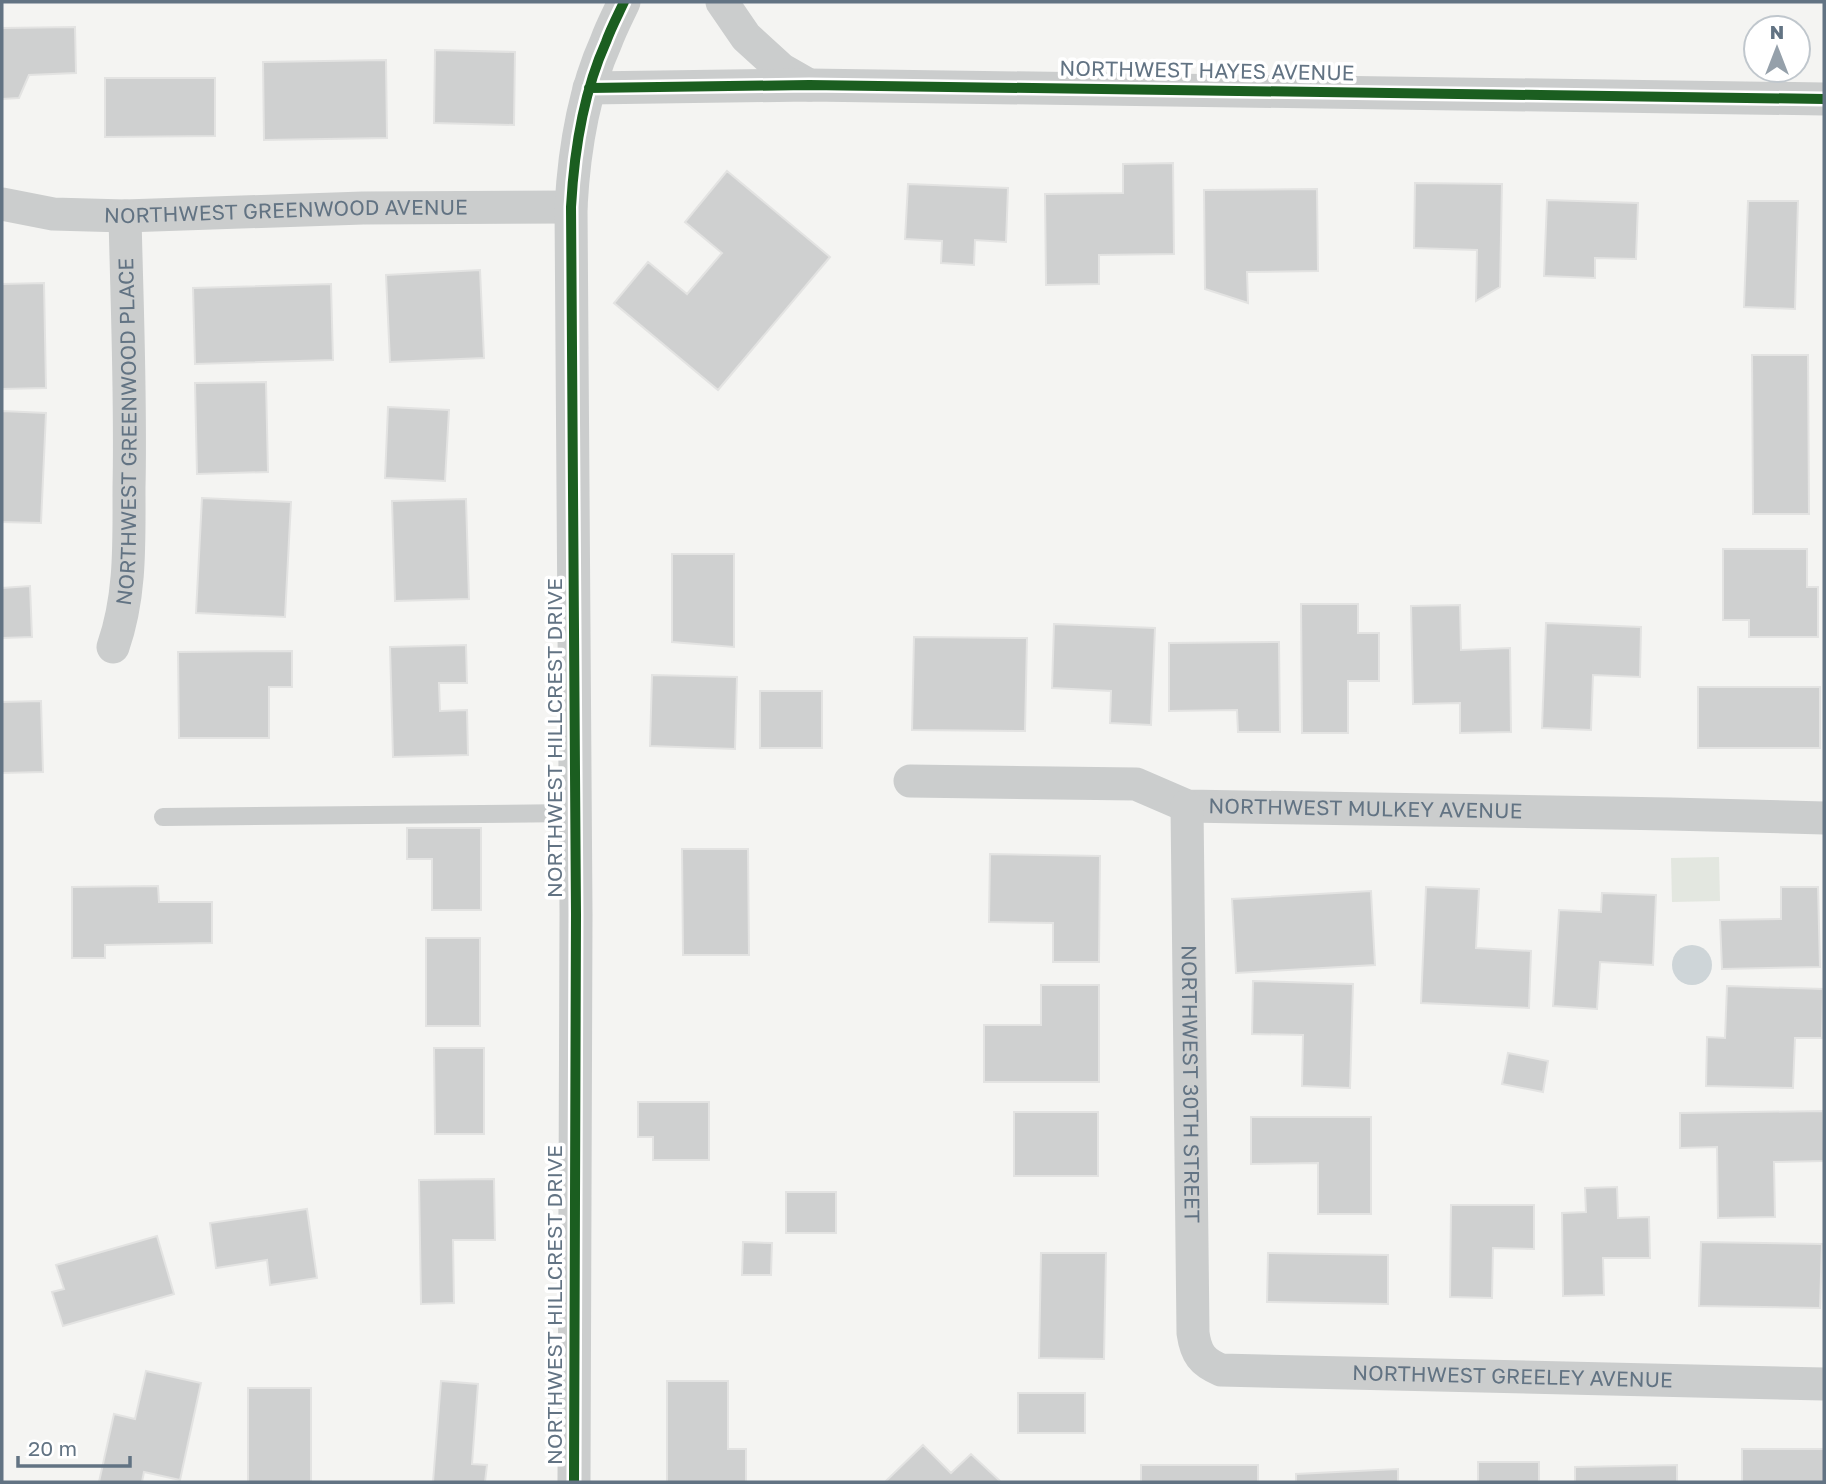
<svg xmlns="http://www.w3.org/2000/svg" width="1826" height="1484" font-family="'Golos Text',sans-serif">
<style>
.green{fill:#e3e7e0}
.water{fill:#ced5d8}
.building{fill:#cfd0d0;stroke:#e3e3e2;stroke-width:2}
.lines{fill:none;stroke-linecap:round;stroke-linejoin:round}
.lane{stroke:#cbcdcd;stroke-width:18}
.street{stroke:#cbcdcd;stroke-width:33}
.cycleway-casing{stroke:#fff;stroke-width:15}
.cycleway{stroke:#1b5e20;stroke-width:10}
.labels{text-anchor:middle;stroke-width:7;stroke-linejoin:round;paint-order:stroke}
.street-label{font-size:21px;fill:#627383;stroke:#fff}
</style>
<rect width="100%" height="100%" fill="#f4f4f2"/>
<path class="green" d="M1719,857l1,44 -48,1 -1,-44z"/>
<path class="water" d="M1672 965a20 20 0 1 1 40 0a20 20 0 1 1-40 0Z"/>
<path class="building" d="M75,27l1,46 -47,2 -10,23 -17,1v-71z
M435,50l80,2 -1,73 -80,-2z
M386,60l1,78 -123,2 -1,-78z
M105,78h110v58l-110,1z
M1173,163l1,91 -75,1v29l-53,1 -1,-91 78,-1v-29z
M727,171l103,86 -112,133 -104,-87 34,-41 39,32 35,-41 -37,-31z
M1415,183l87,1 -2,103 -24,14 1,-51 -63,-2z
M908,184l100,4 -2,54 -31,-2 -1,25 -33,-2 1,-22 -37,-2z
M1317,189l1,82 -71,1 1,31 -43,-14 -1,-99z
M1547,200l91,3 -2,56 -41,-1v20l-51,-2z
M1748,201h50l-3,108 -51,-2z
M480,270l4,88 -94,4 -4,-87z
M44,283l2,105 -44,1v-105z
M331,284l2,76 -138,4 -2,-76z
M1752,355h56l1,159h-56z
M266,382l2,90 -71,2 -2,-91z
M388,407l61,3 -4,71 -60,-3z
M2,411l44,2 -5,110 -39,-1z
M202,498l89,4 -6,115 -89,-4z
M466,499l3,100 -74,2 -3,-100z
M1723,549h84v38h11v50h-69v-17h-26z
M672,554h62v93l-62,-5z
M30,586l2,51 -30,1v-50z
M1301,604h57v29h21v48h-31v52h-46z
M1460,605l1,45 49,-2 1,84 -51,1v-30l-47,1 -2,-98z
M1546,623l95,4 -1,50 -47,-2 -2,55 -49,-2z
M1054,624l101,4 -4,97 -41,-2 1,-32 -59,-3z
M914,637l113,1 -2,93 -113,-1z
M1279,642l1,90h-42l-1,-22 -68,1v-68z
M466,645l1,38h-28l1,28 27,-1 1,45 -75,2 -3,-110z
M292,651v36h-23v51h-90l-1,-86z
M652,675l85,2 -2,72 -85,-3z
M1698,687h122v61h-122z
M760,691h62v57h-62z
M41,701l2,71 -41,1v-71z
M407,828h74v82h-49v-51h-25z
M682,849h66l1,106h-66z
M990,854l110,2 -1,106h-46v-39l-64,-1z
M158,886l1,16h53v41l-107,2v13h-33v-71z
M1426,887l53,2 -3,59 55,3 -2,57 -108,-5z
M1781,887h37l2,80 -98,2 -2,-49 61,-1z
M1371,891l4,74 -139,8 -4,-74z
M1602,893l54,2 -3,70 -53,-3 -3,47 -44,-3 6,-96 42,2z
M426,938h54v88h-54z
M1253,981l100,3 -3,104 -48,-2 1,-51 -51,-1z
M1041,985h58v97h-115v-57h57z
M1727,986l96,3 -1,49h-27l-2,50 -87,-2 1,-49 18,1z
M434,1048h50v86h-49z
M1508,1053l40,8 -5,31 -41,-8z
M638,1102h71v58h-56v-23h-15z
M1823,1111l1,50 -50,1 1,55 -57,1 -1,-71 -37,1v-35z
M1014,1112h84v64h-84z
M1251,1117h120v97h-53v-51l-67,1z
M494,1179l1,61h-42l1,63 -33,1 -2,-124z
M1617,1187l1,31 31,-1 1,41h-47l1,37 -41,1 -1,-83 24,-1 -1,-24z
M786,1192h50v41h-50z
M1451,1205h83v44l-41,-1 -1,50 -42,-1z
M307,1209l10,69 -47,7 -3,-25 -51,8 -6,-45z
M157,1236l17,58 -111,32 -11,-34 12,-3 -8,-24z
M743,1242l29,1 -1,32h-29z
M1701,1242l121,2 -2,64 -121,-2z
M1041,1253h65l-2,106 -65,-1z
M1268,1253l120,2v49l-121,-2z
M146,1371l55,12 -21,97 -36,-8 -2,10h-43l15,-68 21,5z
M441,1381l37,3 -6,80 15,1 -2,17h-52z
M667,1381h61v68h18v33h-79z
M248,1388h63v94h-63z
M1018,1393h67v40h-67z
M923,1445l28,28 20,-19 30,28h-113l-2,-1z
M1742,1449h82v33h-82z
M1478,1462h61v20h-61z
M1141,1465h117v17h-117z
M1677,1465v17h-102v-15z
M1398,1469v13h-102v-8z"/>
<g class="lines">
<path class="lane" d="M163,817l412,-4"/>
<g class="street">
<path d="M722,2l24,35 35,32 28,16"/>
<path d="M589,88l220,-3 1015,14"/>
<path id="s1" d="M2,204l51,10 72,2 238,-8 208,-1"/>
<path id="s2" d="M113,647c18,-51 16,-105 16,-159 2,-91 -2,-181 -4,-272"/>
<path id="s3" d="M910,781l226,3 51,22 483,8 154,4"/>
<path id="s4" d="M1187,806l6,527c3,21 9,29 28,37l603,14"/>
<path d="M574,1482l2,-568 -5,-707c3,-55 12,-114 35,-165 5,-14 12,-27 18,-40"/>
</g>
<defs>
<path id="cycleway" d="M589,88l220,-3 1015,14
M574,1482l2,-568 -5,-707c3,-55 12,-114 35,-165 5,-14 12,-27 18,-40"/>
</defs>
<use href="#cycleway" class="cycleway-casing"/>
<use href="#cycleway" class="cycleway"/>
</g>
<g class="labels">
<g class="street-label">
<text transform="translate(1207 71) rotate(1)" y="7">NORTHWEST HAYES AVENUE</text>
<text dy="7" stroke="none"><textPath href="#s1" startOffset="285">NORTHWEST GREENWOOD AVENUE</textPath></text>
<text dy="7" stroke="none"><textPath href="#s2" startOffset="217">NORTHWEST GREENWOOD PLACE</textPath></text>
<text transform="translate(555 738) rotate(-90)" y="7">NORTHWEST HILLCREST DRIVE</text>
<text dy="7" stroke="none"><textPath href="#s3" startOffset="460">NORTHWEST MULKEY AVENUE</textPath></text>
<text dy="7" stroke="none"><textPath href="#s4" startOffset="278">NORTHWEST 30TH STREET</textPath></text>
<text transform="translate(555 1305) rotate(-90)" y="7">NORTHWEST HILLCREST DRIVE</text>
<text dy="7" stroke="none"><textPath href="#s4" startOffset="868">NORTHWEST GREELEY AVENUE</textPath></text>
</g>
</g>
<rect width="1826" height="1484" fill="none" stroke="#627383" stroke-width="7"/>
<g transform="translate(1777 49)"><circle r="33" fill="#ffffff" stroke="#c0c7cd" stroke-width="2"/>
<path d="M0-5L12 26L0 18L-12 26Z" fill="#95a0aa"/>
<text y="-10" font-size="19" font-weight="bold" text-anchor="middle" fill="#627383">N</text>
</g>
<path d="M18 1456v10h112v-10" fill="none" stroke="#627383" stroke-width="3.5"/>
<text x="28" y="1456" font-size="21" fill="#627383" stroke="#ffffff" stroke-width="5" paint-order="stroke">20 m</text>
</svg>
